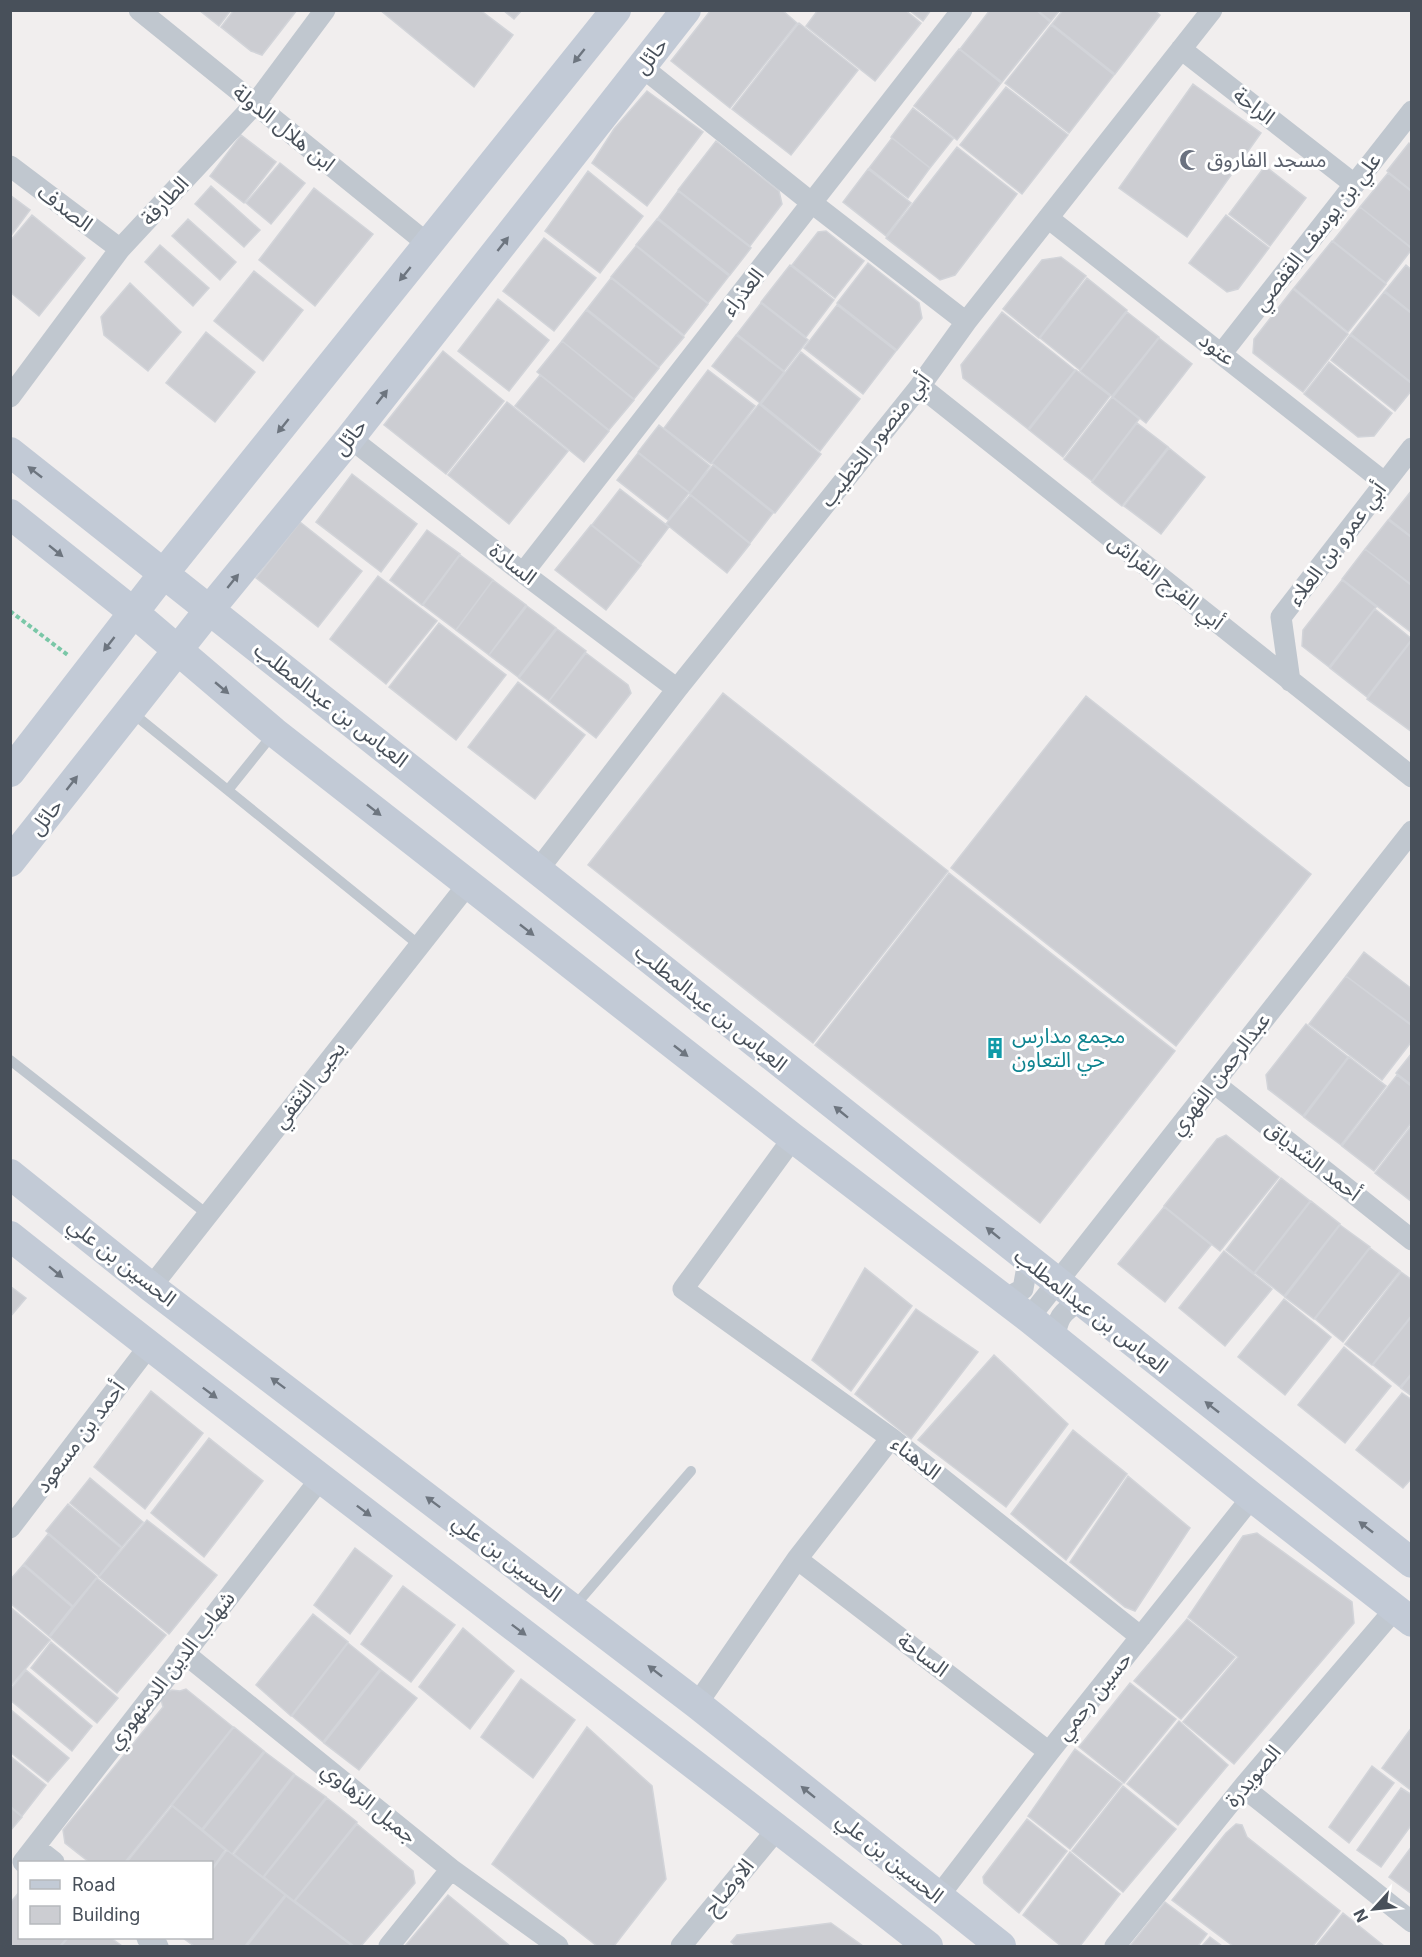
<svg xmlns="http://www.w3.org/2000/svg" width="1422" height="1957" font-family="Inter,'Noto Sans Arabic',sans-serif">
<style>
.building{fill:#cccdd2;stroke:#d2d4d9;stroke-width:1.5}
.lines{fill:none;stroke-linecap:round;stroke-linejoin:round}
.path{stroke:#7ac7a7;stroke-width:4;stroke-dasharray:4.5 3;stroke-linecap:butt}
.lane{stroke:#c0c7cf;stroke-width:10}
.street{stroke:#c0c7cf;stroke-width:21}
.secondary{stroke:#c2cad6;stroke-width:30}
.oneway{fill:#6d757f}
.labels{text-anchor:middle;stroke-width:6;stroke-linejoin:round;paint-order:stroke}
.street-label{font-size:21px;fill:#48505a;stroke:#fff}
.worship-label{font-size:21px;fill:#5b616d;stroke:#fff;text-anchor:start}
.culture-label{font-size:21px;fill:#0d838f;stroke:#fff;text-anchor:start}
</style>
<rect width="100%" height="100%" fill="#f1eeee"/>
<path class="building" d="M199,10h32l-12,16z
M234,10h63l-35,45 -11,-4 -30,-24z
M380,10h100l33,25 -39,52z
M503,10h19l-8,9z
M711,10h71l15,13 -67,85 -59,-47z
M818,10h87l16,13 -46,58 -69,-55z
M909,10h22l-8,11z
M990,10h46l14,12 -48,60 -42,-33z
M1037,10h23l-9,11z
M1063,10h91l6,5 -45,59 -63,-50z
M799,23l59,47 -67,85 -59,-46z
M1051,25l63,50 -45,58 -64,-50z
M959,49l42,34 -44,57 -43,-34z
M1193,84l68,49 -74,104 -68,-49z
M1006,87l62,48 -46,59 -62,-49z
M647,91l56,41 -56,74 -55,-43 22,-34z
M913,108l40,31 -23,29 -39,-31z
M241,135l35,27 -32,41 -34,-27z
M892,138l38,30 -22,30 -39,-30z
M716,141l63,50 3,13 -32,42 -72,-56z
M1409,143l3,2v46l-25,-20z
M957,147l60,47 -62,81 -15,5 -54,-42z
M280,163l25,20 -34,41 -25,-21z
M1265,166l41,32 -36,48 -41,-32z
M868,169l43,34 -25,33 -43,-34z
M588,171l55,45 -43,57 -55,-42z
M1388,173l24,19v56l-52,-41z
M211,186l49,44 -16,17 -49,-43z
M314,188l59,46 -58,72 -56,-46z
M678,191l73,57 -21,27 -72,-57z
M10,195l20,15 -20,27z
M1360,207l52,42 -26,34 -53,-42z
M32,215l53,43 -46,58 -29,-24v-51z
M1226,215l43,33 -31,41 -11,3 -38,-29z
M188,219l48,43 -16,18 -48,-44z
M657,219l72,57 -21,27 -72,-58z
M826,231l38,30 -29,37 -43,-33 26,-33z
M544,238l52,40 -42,53 -51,-40z
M1332,241l54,43 -38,48 -54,-44z
M160,245l49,43 -16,18 -48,-44z
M636,246l72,58 -24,31 -73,-58z
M1061,257l25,19 -47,62 -36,-29 39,-49z
M868,263l51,40 3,15 -25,32 -60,-47z
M790,265l44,35 -28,37 -45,-35z
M1406,265l6,5v43l-27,-22z
M254,271l49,39 -40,51 -49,-40z
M611,278l73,59 -25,30 -72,-58z
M1087,278l40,32 -47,60 -40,-32z
M130,283l51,49 -33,39 -44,-36 -3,-18z
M1293,289l55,45 -45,58 -50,-39 1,-14z
M1384,292l28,22v69l-61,-49z
M498,299l51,41 -40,51 -51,-40z
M761,303l47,37 -24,31 -47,-37z
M837,305l59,46 -33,43 -59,-46z
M586,310l73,58 -25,31 -72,-58z
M1002,312l73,58 -47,59 -65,-51 -2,-13z
M1127,312l32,25 -47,59 -32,-25z
M206,332l49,40 -40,50 -49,-39z
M736,335l48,37 -24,31 -48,-37z
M1350,335l62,49v6l-17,21 -64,-51z
M1159,338l33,26 -46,59 -33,-26z
M562,341l72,59 -25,30 -72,-58z
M443,351l61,50 -58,73 -62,-49z
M801,352l59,47 -40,52 -59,-47z
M1329,362l63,51 -18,23 -16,1 -54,-43z
M708,370l47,36 -44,58 -47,-36z
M1076,370l34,26 -47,61 -34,-27z
M540,375l69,56 -25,31 -69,-56z
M1112,397l27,22 -47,62 -28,-22z
M507,402l61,49 -59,73 -61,-49z
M759,404l62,50 -46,59 -63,-50z
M1137,423l31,24 -46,59 -30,-24z
M659,425l51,41 -20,27 -52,-41z
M1169,448l36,29 -44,57 -37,-28z
M638,453l51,40 -21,27 -51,-40z
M713,465l60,48 -23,30 -60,-49z
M352,474l65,50 -36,48 -65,-50z
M620,489l49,38 -28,37 -49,-39z
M1412,490v47l-23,-18z
M690,495l60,49 -23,29 -61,-49z
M1388,520l24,18v47l-47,-36z
M300,522l62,49 -44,56 -62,-49z
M591,525l50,40 -35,45 -51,-40z
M427,530l33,24 -38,51 -32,-25z
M1365,549l47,37v47l-70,-54z
M460,555l33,25 -37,50 -33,-25z
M378,576l59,45 -51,63 -56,-45z
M493,580l33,25 -37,50 -33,-25z
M1342,580l34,27 -47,60 -27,-21 1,-16z
M527,606l29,22 -38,49 -29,-22z
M1375,609l37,30 -45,58 -37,-29z
M439,623l67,52 -50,65 -67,-53z
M557,629l29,22 -37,50 -30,-23z
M1412,640v92l-45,-33z
M586,653l42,32 3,8 -35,45 -47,-37z
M518,682l67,53 -50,64 -67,-52z
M723,693l225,178 -135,172 -225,-178z
M1086,696l225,178 -135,172 -225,-178z
M949,873l226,178 -135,172 -225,-178z
M1364,952l48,37v36l-66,-49z
M1346,976l66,50v15l-30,39 -73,-56z
M1306,1024l42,33 -45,59 -35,-27 -2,-14z
M1412,1053v32l-16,-12z
M1349,1057l37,29 -45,59 -37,-28z
M1397,1075l15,12v35l-38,49 -32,-25z
M1412,1125v77l-37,-29z
M1226,1135l53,42 -59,74 -56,-45 53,-67z
M1281,1178l29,23 -56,72 -28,-23z
M1311,1201l29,23 -56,72 -29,-23z
M1164,1207l47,38 -46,57 -47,-38z
M1340,1225l30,22 -56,72 -29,-22z
M1370,1248l30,23 -57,71 -28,-23z
M1224,1251l48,38 -47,57 -46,-38z
M865,1268l47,38 -61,85 -39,-31z
M1401,1272l11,8v35l-40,50 -27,-21z
M10,1286l16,12 -16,19z
M1284,1299l47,38 -46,58 -47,-38z
M916,1309l62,43 -67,87 -56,-45z
M1412,1316v57l-12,14 -27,-22z
M1344,1347l47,39 -46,57 -47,-38z
M994,1355l74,69 -62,83 -88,-67z
M1412,1374v22l-11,-8z
M151,1391l52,42 -58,76 -51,-42z
M1402,1393l10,7v78l-9,10 -47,-38z
M1073,1430l54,44 -61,86 -55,-46z
M209,1438l54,43 -59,76 -53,-44z
M1128,1476l62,52 -55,83 -10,-4 -55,-45z
M90,1478l53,44 -21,25 -52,-44z
M68,1504l53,44 -22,28 -53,-45z
M147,1520l70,55 -48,59 -70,-57z
M1257,1533l95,69 2,21 -120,141 -51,-42 55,-65 -50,-40 55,-81z
M48,1534l49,43 -24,29 -49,-42z
M355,1548l37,28 -42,58 -36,-29z
M23,1565l49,42 -23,29 -39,-33v-23z
M97,1578l69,57 -49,58 -67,-56z
M403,1586l52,39 -44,57 -50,-38z
M10,1607l40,33 -40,47z
M313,1614l35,28 -57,74 -35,-31z
M1187,1619l48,38 -54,62 -47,-38z
M463,1628l51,43 -44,58 -51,-42z
M51,1642l67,56 -21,25 -66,-55z
M348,1643l32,26 -57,73 -31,-26z
M26,1670l66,56 -20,25 -62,-51v-10z
M381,1670l36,28 -58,72 -35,-27z
M521,1679l54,41 -42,58 -52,-41z
M1130,1683l46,36 -52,64 -45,-36z
M186,1689l47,38 -108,135h-36l-24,-19 -2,-13 100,-123 -3,-11 12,-6 8,1z
M10,1709l59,49 -21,24 -38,-30z
M1179,1721l49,44 -50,60 -51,-41z
M234,1727l30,24 -62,78 -30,-24z
M587,1727l65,59 14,93 -52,67h-17l-105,-82z
M1412,1727v64l-30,-23z
M1075,1749l47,35 -52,65 -42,-33z
M265,1752l29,22 -62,80 -29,-24z
M10,1756l36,29 -24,31 -12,-10z
M1372,1766l22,17 -45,60 -20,-16z
M295,1775l31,22 -63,80 -29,-23z
M1123,1786l53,43 -53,63 -51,-41z
M1401,1788l11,7v29l-31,43 -24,-17z
M327,1798l30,24 -63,79 -30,-24z
M172,1806l53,44 -13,19v-7h-85z
M10,1807l12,10 -12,14z
M1027,1819l40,32 -48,62 -35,-30 -1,-6z
M357,1824l56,47 2,12 -54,63h-7l-59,-45z
M1236,1824l6,1 5,12 93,74 -27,35h-80l-61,-46 54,-67z
M1412,1846v48l-23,-17z
M227,1850l58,45 -40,51h-51l-11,-8h29v-68z
M1070,1852l50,42 -40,52h-19l-38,-31z
M20,1891v47h47l-7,8h-50v-43z
M448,1895l62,51h-105z
M286,1896l66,50h-105z
M1165,1902l42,32 -9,12h-68z
M1343,1913l41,33h-68z
M831,1923l32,23h-127l-5,-4 6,-7z
M1210,1937l12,9h-20z
M68,1938h43l11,8h-61z"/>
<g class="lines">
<path class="path" d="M10,611l59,45"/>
<path class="lane" d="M130,711l289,234
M228,790l45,-56
M10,1060l197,154
M573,1608l118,-137"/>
<path class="street" d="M139,10l290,235
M1181,49l173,135
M642,67l170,136 154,119
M10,166l110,83
M1048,218l336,264
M1222,353l190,-242
M920,386l492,391
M10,397l110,-148 135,-145 70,-94
M350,438l173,135 154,116
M523,573l439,-563
M1290,681l-9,-64 131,-169
M538,870l139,-181 243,-303 46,-64 246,-312
M1214,1083l198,157
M793,1138l-110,151 208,149 250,199
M151,1287l317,-403
M998,1295h14l11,-6 5,-28
M1029,1318l383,-487
M1055,1339c2,-20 6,-27 24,-37
M10,1528l139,-182
M797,1559l252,193
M184,1653l267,216 107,77
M697,1704l100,-145 94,-121
M1243,1787l169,135
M35,1847l19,15
M23,1862l298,-384
M938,1897l111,-145 203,-255
M147,1938l11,8
M389,1946l62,-77
M681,1946l97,-118
M1115,1946l128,-159 152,-178"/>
<path class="secondary" d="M10,452c469,368 933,743 1402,1111
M10,514l123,98 141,120 519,406 236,180 223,179 160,125
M10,772l154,-199 452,-563
M10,862l200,-253 140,-171 336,-428
M10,1174l141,113 546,417 304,242
M10,1236c303,241 614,471 918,710"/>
</g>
<defs><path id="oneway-solid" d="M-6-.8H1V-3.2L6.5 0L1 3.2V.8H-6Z" transform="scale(1.5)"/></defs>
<g class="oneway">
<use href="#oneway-solid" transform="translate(579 56) rotate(129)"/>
<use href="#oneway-solid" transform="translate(503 244) rotate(-52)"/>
<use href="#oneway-solid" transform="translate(405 274) rotate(129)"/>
<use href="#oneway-solid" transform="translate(382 397) rotate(-52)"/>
<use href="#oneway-solid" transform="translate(283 426) rotate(129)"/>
<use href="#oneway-solid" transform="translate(35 472) rotate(-142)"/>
<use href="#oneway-solid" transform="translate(56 551) rotate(39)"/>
<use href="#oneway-solid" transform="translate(233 581) rotate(-51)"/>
<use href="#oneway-solid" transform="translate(109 644) rotate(128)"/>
<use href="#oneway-solid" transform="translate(222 688) rotate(40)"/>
<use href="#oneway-solid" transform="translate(72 783) rotate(-52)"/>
<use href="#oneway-solid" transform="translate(374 810) rotate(38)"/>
<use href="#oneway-solid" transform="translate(527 930) rotate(38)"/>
<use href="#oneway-solid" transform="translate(681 1051) rotate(38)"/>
<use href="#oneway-solid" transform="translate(841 1112) rotate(-141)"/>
<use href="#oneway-solid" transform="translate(993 1233) rotate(-141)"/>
<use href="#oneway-solid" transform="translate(56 1272) rotate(39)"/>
<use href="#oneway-solid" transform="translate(278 1383) rotate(-143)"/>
<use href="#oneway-solid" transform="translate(210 1393) rotate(37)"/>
<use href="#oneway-solid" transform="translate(1212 1407) rotate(-142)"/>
<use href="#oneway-solid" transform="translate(433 1502) rotate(-143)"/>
<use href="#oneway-solid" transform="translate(364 1511) rotate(37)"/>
<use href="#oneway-solid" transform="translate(1366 1527) rotate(-142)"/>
<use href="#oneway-solid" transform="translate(519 1630) rotate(37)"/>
<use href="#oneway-solid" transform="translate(655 1671) rotate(-142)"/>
<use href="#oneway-solid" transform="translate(808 1792) rotate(-141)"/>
</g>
<defs>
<symbol id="mosque-bare" viewBox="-9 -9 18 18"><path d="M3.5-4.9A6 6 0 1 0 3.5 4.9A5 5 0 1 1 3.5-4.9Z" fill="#6b7280" stroke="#fff" stroke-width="2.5" paint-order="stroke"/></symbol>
<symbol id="building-bare" viewBox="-9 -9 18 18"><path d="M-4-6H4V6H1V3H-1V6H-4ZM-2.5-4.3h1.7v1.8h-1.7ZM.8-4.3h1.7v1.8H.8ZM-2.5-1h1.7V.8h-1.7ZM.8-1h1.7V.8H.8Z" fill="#0f9aa8" stroke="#fff" stroke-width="2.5" paint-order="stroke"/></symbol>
</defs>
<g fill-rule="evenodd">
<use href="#mosque-bare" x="1175" y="145" width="30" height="30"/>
<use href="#building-bare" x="980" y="1033" width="30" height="30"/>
</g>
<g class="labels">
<g class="street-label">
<text transform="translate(651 56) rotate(-52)" y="7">حائل</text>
<text transform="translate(1254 106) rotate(38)" y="7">الراحة</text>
<text transform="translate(284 128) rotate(39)" y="7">ابن هلال الدولة</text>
<text transform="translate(165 201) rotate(-47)" y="7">الطارفة</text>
<text transform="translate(65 208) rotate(37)" y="7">الصدف</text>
<text transform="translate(1317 232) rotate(-52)" y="7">علي بن يوسف القفصي</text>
<text transform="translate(743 292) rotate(-52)" y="7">العذراء</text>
<text transform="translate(1217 349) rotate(38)" y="7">عتود</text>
<text transform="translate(350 437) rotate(-51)" y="7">حائل</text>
<text transform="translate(875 440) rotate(-52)" y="7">أبي منصور الخطيب</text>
<text transform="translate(1337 544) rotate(-53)" y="7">أبي عمرو بن العلاء</text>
<text transform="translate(513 564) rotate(38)" y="7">السادة</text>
<text transform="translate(1166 582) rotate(38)" y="7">أبي الفرج الفراش</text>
<text transform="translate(331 705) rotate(38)" y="7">العباس بن عبدالمطلب</text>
<text transform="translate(46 817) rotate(-52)" y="7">حائل</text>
<text transform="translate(711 1008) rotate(39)" y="7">العباس بن عبدالمطلب</text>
<text transform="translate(1220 1074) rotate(-52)" y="7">عبدالرحمن الفهري</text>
<text transform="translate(309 1085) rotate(-52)" y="7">يحيى الثقفي</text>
<text transform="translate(1313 1161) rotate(38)" y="7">أحمد الشدياق</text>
<text transform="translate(122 1262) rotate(38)" y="7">الحسين بن علي</text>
<text transform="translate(1091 1311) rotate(38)" y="7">العباس بن عبدالمطلب</text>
<text transform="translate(80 1437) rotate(-53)" y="7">أحمد بن مسعود</text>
<text transform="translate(916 1458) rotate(38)" y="7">الدهناء</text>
<text transform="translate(507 1558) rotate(37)" y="7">الحسين بن علي</text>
<text transform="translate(923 1655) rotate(37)" y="7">الساحة</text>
<text transform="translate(171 1670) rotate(-52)" y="7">شهاب الدين الدمنهوري</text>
<text transform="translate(1094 1696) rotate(-51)" y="7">حسين رحمي</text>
<text transform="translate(1253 1776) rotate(-50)" y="7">الصويدرة</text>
<text transform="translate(369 1803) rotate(39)" y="7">جميل الزهاوي</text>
<text transform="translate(890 1858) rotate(39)" y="7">الحسين بن علي</text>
<text transform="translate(729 1887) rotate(-51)" y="7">الاوضاح</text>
</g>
<g class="worship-label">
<text x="1207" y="167">مسجد الفاروق</text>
</g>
<g class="culture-label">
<text x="1012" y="1043">مجمع مدارس<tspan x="1012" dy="24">حي التعاون</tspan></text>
</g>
</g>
<rect width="1422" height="1957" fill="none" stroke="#48505a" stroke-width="24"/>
<rect x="18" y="1861" width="195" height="78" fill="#ffffff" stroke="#b6b9bd" stroke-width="1.5"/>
<rect x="30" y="1880" width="30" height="9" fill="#c2cad6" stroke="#b6b9bd" stroke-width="1.5"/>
<text x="72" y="1891" font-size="18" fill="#48505a">Road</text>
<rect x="30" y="1906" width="30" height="18" fill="#cccdd2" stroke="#b6b9bd" stroke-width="1.5"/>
<text x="72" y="1921" font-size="18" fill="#48505a">Building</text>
<g transform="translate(1374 1909) rotate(243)" stroke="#ffffff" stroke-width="4.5" paint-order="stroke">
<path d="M0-4.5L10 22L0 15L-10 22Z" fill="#48505a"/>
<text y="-9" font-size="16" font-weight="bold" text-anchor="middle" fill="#48505a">N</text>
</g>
</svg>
